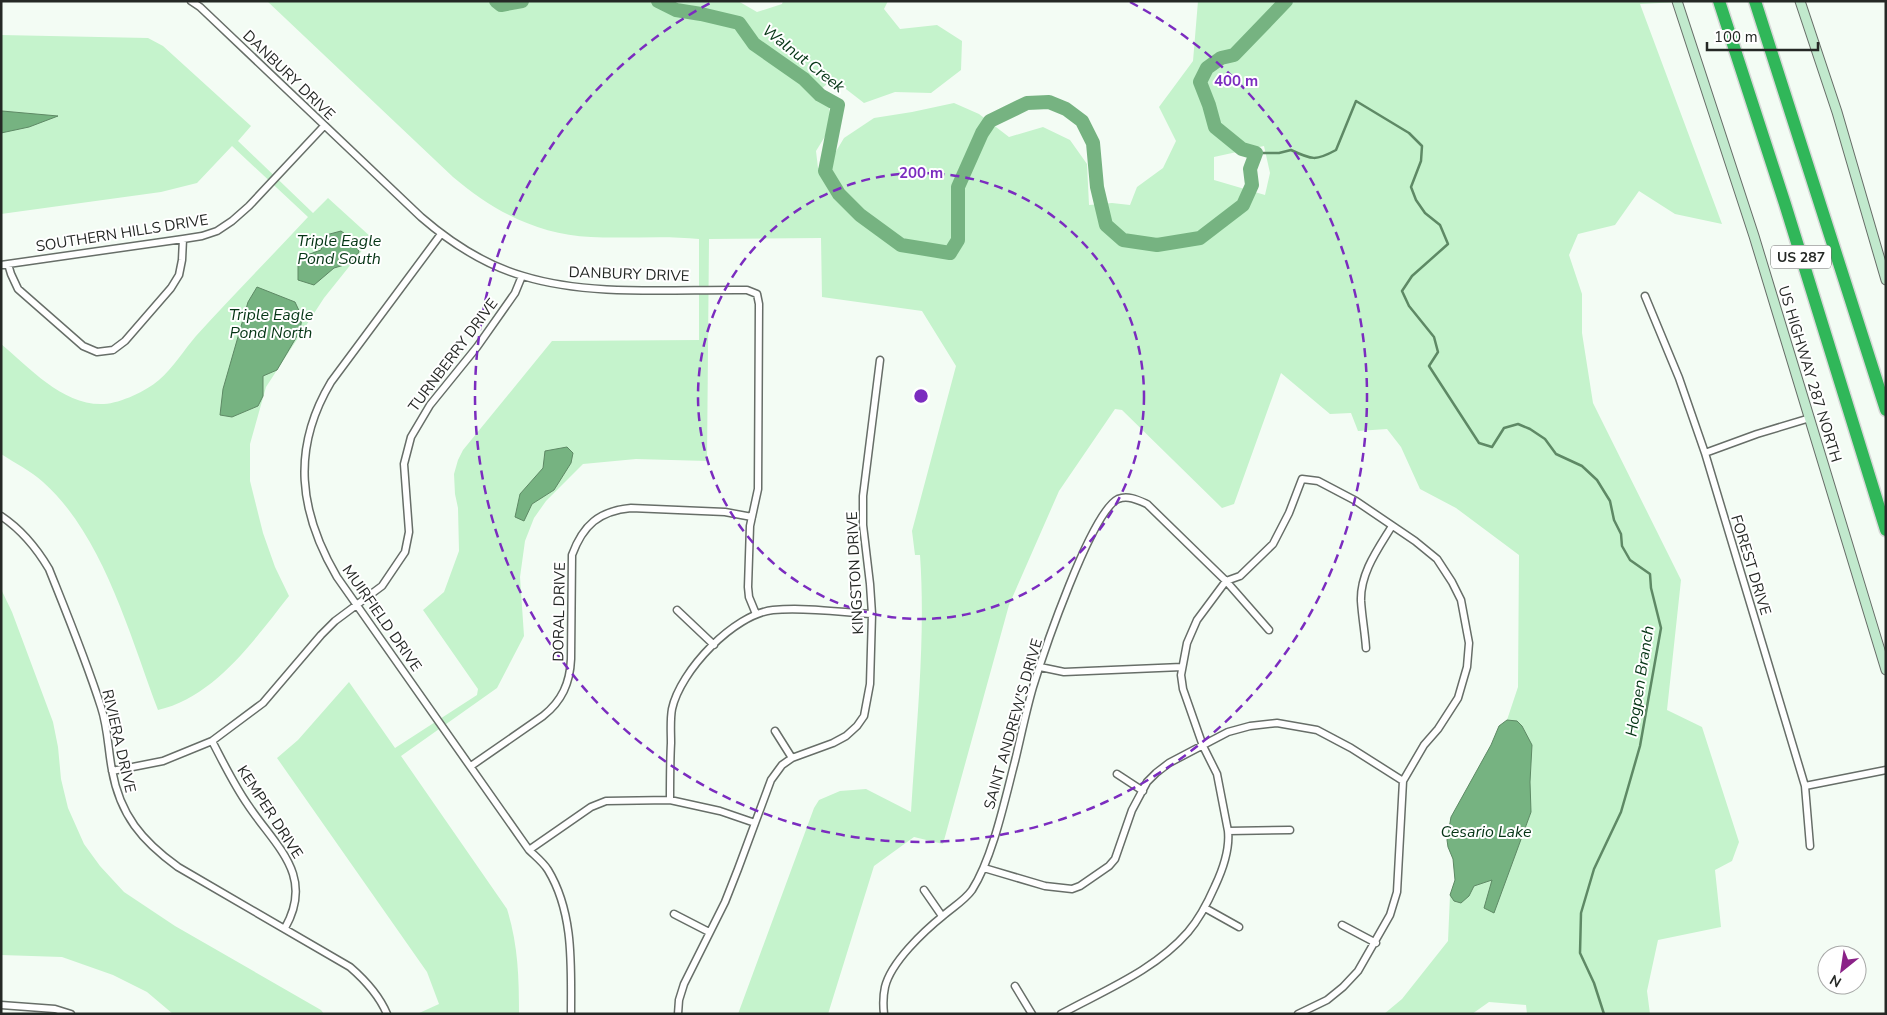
<svg xmlns="http://www.w3.org/2000/svg" width="1887" height="1015" font-family="'Nunito Sans',sans-serif">
<style>
.green{fill:#c5f3cc;fill-rule:evenodd}
.water{fill:#76b381;stroke:#5e8965}
.lines{fill:none;stroke-linecap:round;stroke-linejoin:round}
.stream{stroke:#5e8965;stroke-width:2.5}
.river{stroke:#76b381;stroke-width:14}
.street-casing{stroke:#676e68;stroke-width:9}
.secondary-casing{stroke:#676e68;stroke-width:11}
.highway-casing{stroke:#d8d8d8;stroke-width:15}
.street{stroke:#fff;stroke-width:6}
.secondary{stroke:#c1e9cd;stroke-width:9}
.highway{stroke:#30b759;stroke-width:12}
.ring{fill:none;stroke:#7b2cbf;stroke-width:2.5;stroke-dasharray:9 6}
.labels{text-anchor:middle;stroke-width:4;stroke-linejoin:round;paint-order:stroke}
.shield{fill:#fff;stroke:#666866;stroke-width:1}
.shield-label{font-size:14px;font-weight:bold;fill:#252825}
.street-label{font-size:15px;fill:#252825;stroke:#fff}
.water-label{font-size:16px;font-style:italic;fill:#053515;stroke:#fff}
.centre{fill:#7b2cbf;stroke:#fff;stroke-width:2.5}
.ring-label{font-size:15px;text-anchor:middle;font-weight:bold;fill:#7b2cbf;stroke:#fff;stroke-width:4;stroke-linejoin:round;paint-order:stroke}
</style>
<rect width="100%" height="100%" fill="#f3fcf4"/>
<path class="green" d="M267,1h471l19,11 25,-8 1,-3h105l-4,8 16,20 37,-4 25,16 -1,29 -30,23 -36,-1 -31,11 -31,-24 -18,15 14,13 3,18 -16,26 2,17 11,-5 15,-25 30,-20 38,-6 42,-9 25,11 30,23 34,-10 27,13 17,24 2,41 23,-2 18,2 7,-18 26,-19 13,-27 -17,-34 34,-46 5,-60h501l-59,3 82,220 -47,-10 -36,-23 -24,34 -37,9 -9,21 13,39v39l11,70 88,177 -14,130 35,17 37,115 -7,19 -17,9 6,57 -63,13 -11,51 3,23h-123l-1,-9 -37,-3 -17,12h-88l18,-15 46,-58 2,-46 5,-15 -2,-21 -5,-12 -1,-7 4,-23 40,-72 8,-19 8,-6 11,-33 1,-132 -63,-47 -36,-19 -19,-42 -14,-18 -29,2 -7,-18 -21,1 -49,-41 -47,131 -12,4 -100,-98 -7,-1 -56,82 -50,114 -66,239 -29,-7 -40,29 -46,148h-90l76,-206 5,-8 21,-9 26,-2 45,23c5,-85 15,-171 9,-257h-5l-3,-24 44,-165 -34,-55 -100,-14 -1,-59 -112,1 -2,222 -71,-2 -53,5 -37,37 -12,17 -9,23 -5,36 4,59 -27,52 -96,68 106,153c11,36 12,67 12,105h-102l22,-10 -12,-32 -150,-214 21,-18 51,-58 46,66 82,-53 1,-6 -55,-79 21,-18 15,-41 -1,-43 -3,-14 -1,-20 4,-14 5,-10 89,-109 147,-1v-101c-35,-4 -72,0 -108,-2 -53,-2 -98,-26 -138,-60zM1264,146l6,27 -5,22 -51,-15v-23z
M1,35l147,3 15,8 88,80 -13,15 75,72 15,-15 44,40 -48,60 -58,89 -16,57v37l13,52 12,34 14,29c-34,43 -74,101 -131,114 -28,-74 -55,-175 -115,-228 -12,-11 -28,-19 -42,-28v-110c29,24 62,62 103,60 17,-1 42,-13 55,-24 14,-12 25,-30 37,-44 36,-40 75,-79 112,-119l-76,-71 -35,37 -36,9 -160,22z
M1,589l11,23 41,110 5,25 3,32 7,29 16,36 16,22 24,26 51,34 146,84 3,4h-151l-26,-22 -34,-17 -51,-18 -61,-2z"/>
<path class="water" d="M1,111h1l56,5 -29,11 -28,6z
M341,231l14,10 4,11 -8,11 -17,5 -20,17 -16,-5v-15l9,-10 14,-5 5,-15z
M257,287l38,15 7,15 -2,14 -23,39 -14,6v20l-5,10 -26,11 -12,-2 3,-26 25,-87z
M567,447l6,6 -2,10 -17,27 -22,14 -8,17 -9,-4 5,-23 23,-26 2,-17z
M1507,720l10,1 5,5 10,19 -2,37 1,30 -37,101 -10,-5 8,-28 -18,6 -5,10 -8,7 -7,-2 -4,-6 5,-15 -2,-21 -5,-12 -1,-7 4,-23 40,-72 8,-19z"/>
<g class="lines">
<path class="stream" d="M1256,153h23l12,-3c21,10 25,11 45,0l20,-49 53,32 13,13 -1,15 -10,26 5,13 9,13 15,12 8,19 -36,32 -10,15 7,15 25,31 4,15 -9,14 50,77 13,4 12,-19 14,-4 12,5 15,10 11,15 26,12 15,14 13,21 4,19 7,14 1,12 8,14 20,14 1,14 10,40 -21,118 -19,66 -27,57 -13,44 -1,40 14,30 10,31"/>
<path class="river" d="M496,1l5,4 21,-4
M658,1l18,9 25,4 38,9 15,21 50,35 16,16 18,10 -13,66 14,23 21,21 41,30 49,8 8,-13v-53l24,-54 8,-12 37,-18 22,-1 17,7 16,12 11,22 4,44 9,38 17,15 34,5 43,-7 43,-33 9,-20 -2,-16 6,-16 -14,-4 -27,-22 -6,-22 -9,-23 7,-14 14,-10 13,-3 52,-54"/>
<defs>
<path id="street" d="M191,1l9,6 221,210c30,26 64,48 102,59 68,21 152,13 224,14l10,4 2,10 -1,185 -8,37 -2,61 1,10 7,17
M441,234l-110,148c-40,67 -32,130 6,195l192,273c6,6 14,12 19,20 26,43 23,95 23,144
M8,264l3,10 7,15 65,57 14,6 16,-2 12,-9 46,-53 8,-13 3,-15 1,-21
M1,265l182,-26 19,-3 15,-5 15,-10 17,-15 75,-80
M1645,296l34,82 26,75 100,333 5,60
M1705,453l52,-19 53,-16
M1,516c21,14 35,31 48,53 18,45 37,91 52,138 7,21 7,42 11,63 8,45 30,71 66,97l172,100c15,13 29,28 37,47
M677,610l37,35
M1366,648c-1,-15 -4,-31 -5,-47 -1,-28 17,-52 31,-75
M1040,667l24,5 118,-5
M775,731l17,27
M212,741c11,21 22,44 36,64 28,42 67,70 37,123
M471,766l72,-50c19,-15 27,-33 28,-57l1,-104c11,-30 27,-44 59,-47l94,4 27,5
M112,771l51,-10 49,-20 51,-38 58,-68 14,-14 47,-35 23,-34 4,-20 -5,-68 7,-27 19,-32 47,-58 38,-54 7,-17
M1117,774l26,17
M1805,786l81,-16
M670,800c0,-19 0,-38 1,-57 0,-11 -1,-23 1,-34 8,-38 62,-95 101,-99 32,-3 66,2 99,4
M1228,831l62,-1
M529,850l62,-43 15,-6 64,-1 50,11 35,12
M984,868l61,18 27,3 8,-3 29,-20 6,-7 17,-49 15,-28 9,-9 13,-10 59,-31 22,-6 27,-3 40,7 34,18 52,33
M924,890l18,26
M1205,908l34,19
M674,914l35,18
M1342,925l34,18
M1015,986l17,28
M1,1005l54,4 16,5
M678,1014l1,-14 5,-16 41,-82 13,-33 33,-89 11,-15 10,-7 41,-15 13,-7 11,-10 7,-10 6,-32 2,-70 -2,-30 -7,-59v-29l17,-136
M884,1014c-1,-9 -1,-18 1,-27 6,-25 39,-56 59,-72 9,-8 21,-15 28,-25 21,-33 33,-91 43,-129 6,-25 11,-50 18,-74 10,-33 58,-175 85,-188 10,-4 20,1 29,5l79,77 43,49
M1061,1014c44,-24 94,-44 127,-82 12,-14 20,-30 27,-46 8,-17 15,-36 13,-55l-11,-57 -14,-28 -20,-57 -2,-14 6,-32 10,-23 29,-39 14,-5 33,-32 16,-31 13,-34 16,2 38,20 59,40 22,18 15,23 9,18 8,43 -2,24 -9,31 -20,31 -14,16 -21,36 -6,111 -7,23 -32,56 -15,16 -16,13 -29,14"/>
<path id="secondary" d="M1677,1l77,235 132,434
M1800,1l37,111 49,168"/>
<path id="highway" d="M1719,1l66,203 101,326
M1755,1l131,409"/>
</defs>
<use href="#street" class="street-casing"/>
<use href="#secondary" class="secondary-casing"/>
<use href="#highway" class="highway-casing"/>
<use href="#street" class="street"/>
<use href="#secondary" class="secondary"/>
<use href="#highway" class="highway"/>
</g>
<g class="ring">
<circle cx="921" cy="396" r="223"/>
<path d="M1130 2A446 446 0 1 1 712 2"/>
</g>
<g class="labels">
<rect class="shield" x="1771" y="245.5" width="60" height="23" rx="4"/>
<g class="shield-label">
<text x="1801" y="262">US 287</text>
</g>
<g class="street-label">
<text transform="translate(289 75) rotate(44)" y="5">DANBURY DRIVE</text>
<text transform="translate(122 233) rotate(-9)" y="5">SOUTHERN HILLS DRIVE</text>
<text transform="translate(629 274) rotate(2)" y="5">DANBURY DRIVE</text>
<text transform="translate(453 355) rotate(-53)" y="5">TURNBERRY DRIVE</text>
<text transform="translate(1810 374) rotate(73)" y="5">US HIGHWAY 287 NORTH</text>
<text transform="translate(1751 565) rotate(73)" y="5">FOREST DRIVE</text>
<text transform="translate(855 573) rotate(-93)" y="5">KINGSTON DRIVE</text>
<text transform="translate(559 612) rotate(-89)" y="5">DORAL DRIVE</text>
<text transform="translate(382 618) rotate(55)" y="5">MUIRFIELD DRIVE</text>
<text transform="translate(1013 724) rotate(-74)" y="5">SAINT ANDREW'S DRIVE</text>
<text transform="translate(119 741) rotate(77)" y="5">RIVIERA DRIVE</text>
<text transform="translate(270 812) rotate(57)" y="5">KEMPER DRIVE</text>
</g>
<g class="water-label">
<text transform="translate(804 58) rotate(38)" y="6">Walnut Creek</text>
<text x="339" y="246">Triple Eagle<tspan x="339" dy="18">Pond South</tspan></text>
<text x="271" y="320">Triple Eagle<tspan x="271" dy="18">Pond North</tspan></text>
<text transform="translate(1639 681) rotate(-81)" y="6">Hogpen Branch</text>
<text x="1486" y="837">Cesario Lake</text>
</g>
</g>
<circle cx="921" cy="396" r="8" class="centre"/>
<g class="ring-label">
<text x="1236" y="86">400 m</text>
<text x="921" y="178">200 m</text>
</g>
<rect width="1887" height="1015" fill="none" stroke="#252825" stroke-width="5"/>
<g transform="translate(1842 970) rotate(210)"><circle r="24" fill="#ffffff" stroke="#a8a9a8"/>
<path d="M0-4L9 19L0 12L-9 19Z" fill="#8a2187"/>
<text y="-8" font-size="14" font-weight="bold" text-anchor="middle" fill="#252825">N</text>
</g>
<path d="M1707 42v8h111v-8" fill="none" stroke="#252825" stroke-width="2.5"/>
<text x="1714" y="42" font-size="15" fill="#252825" stroke="#ffffff" stroke-width="4" paint-order="stroke">100 m</text>
</svg>
